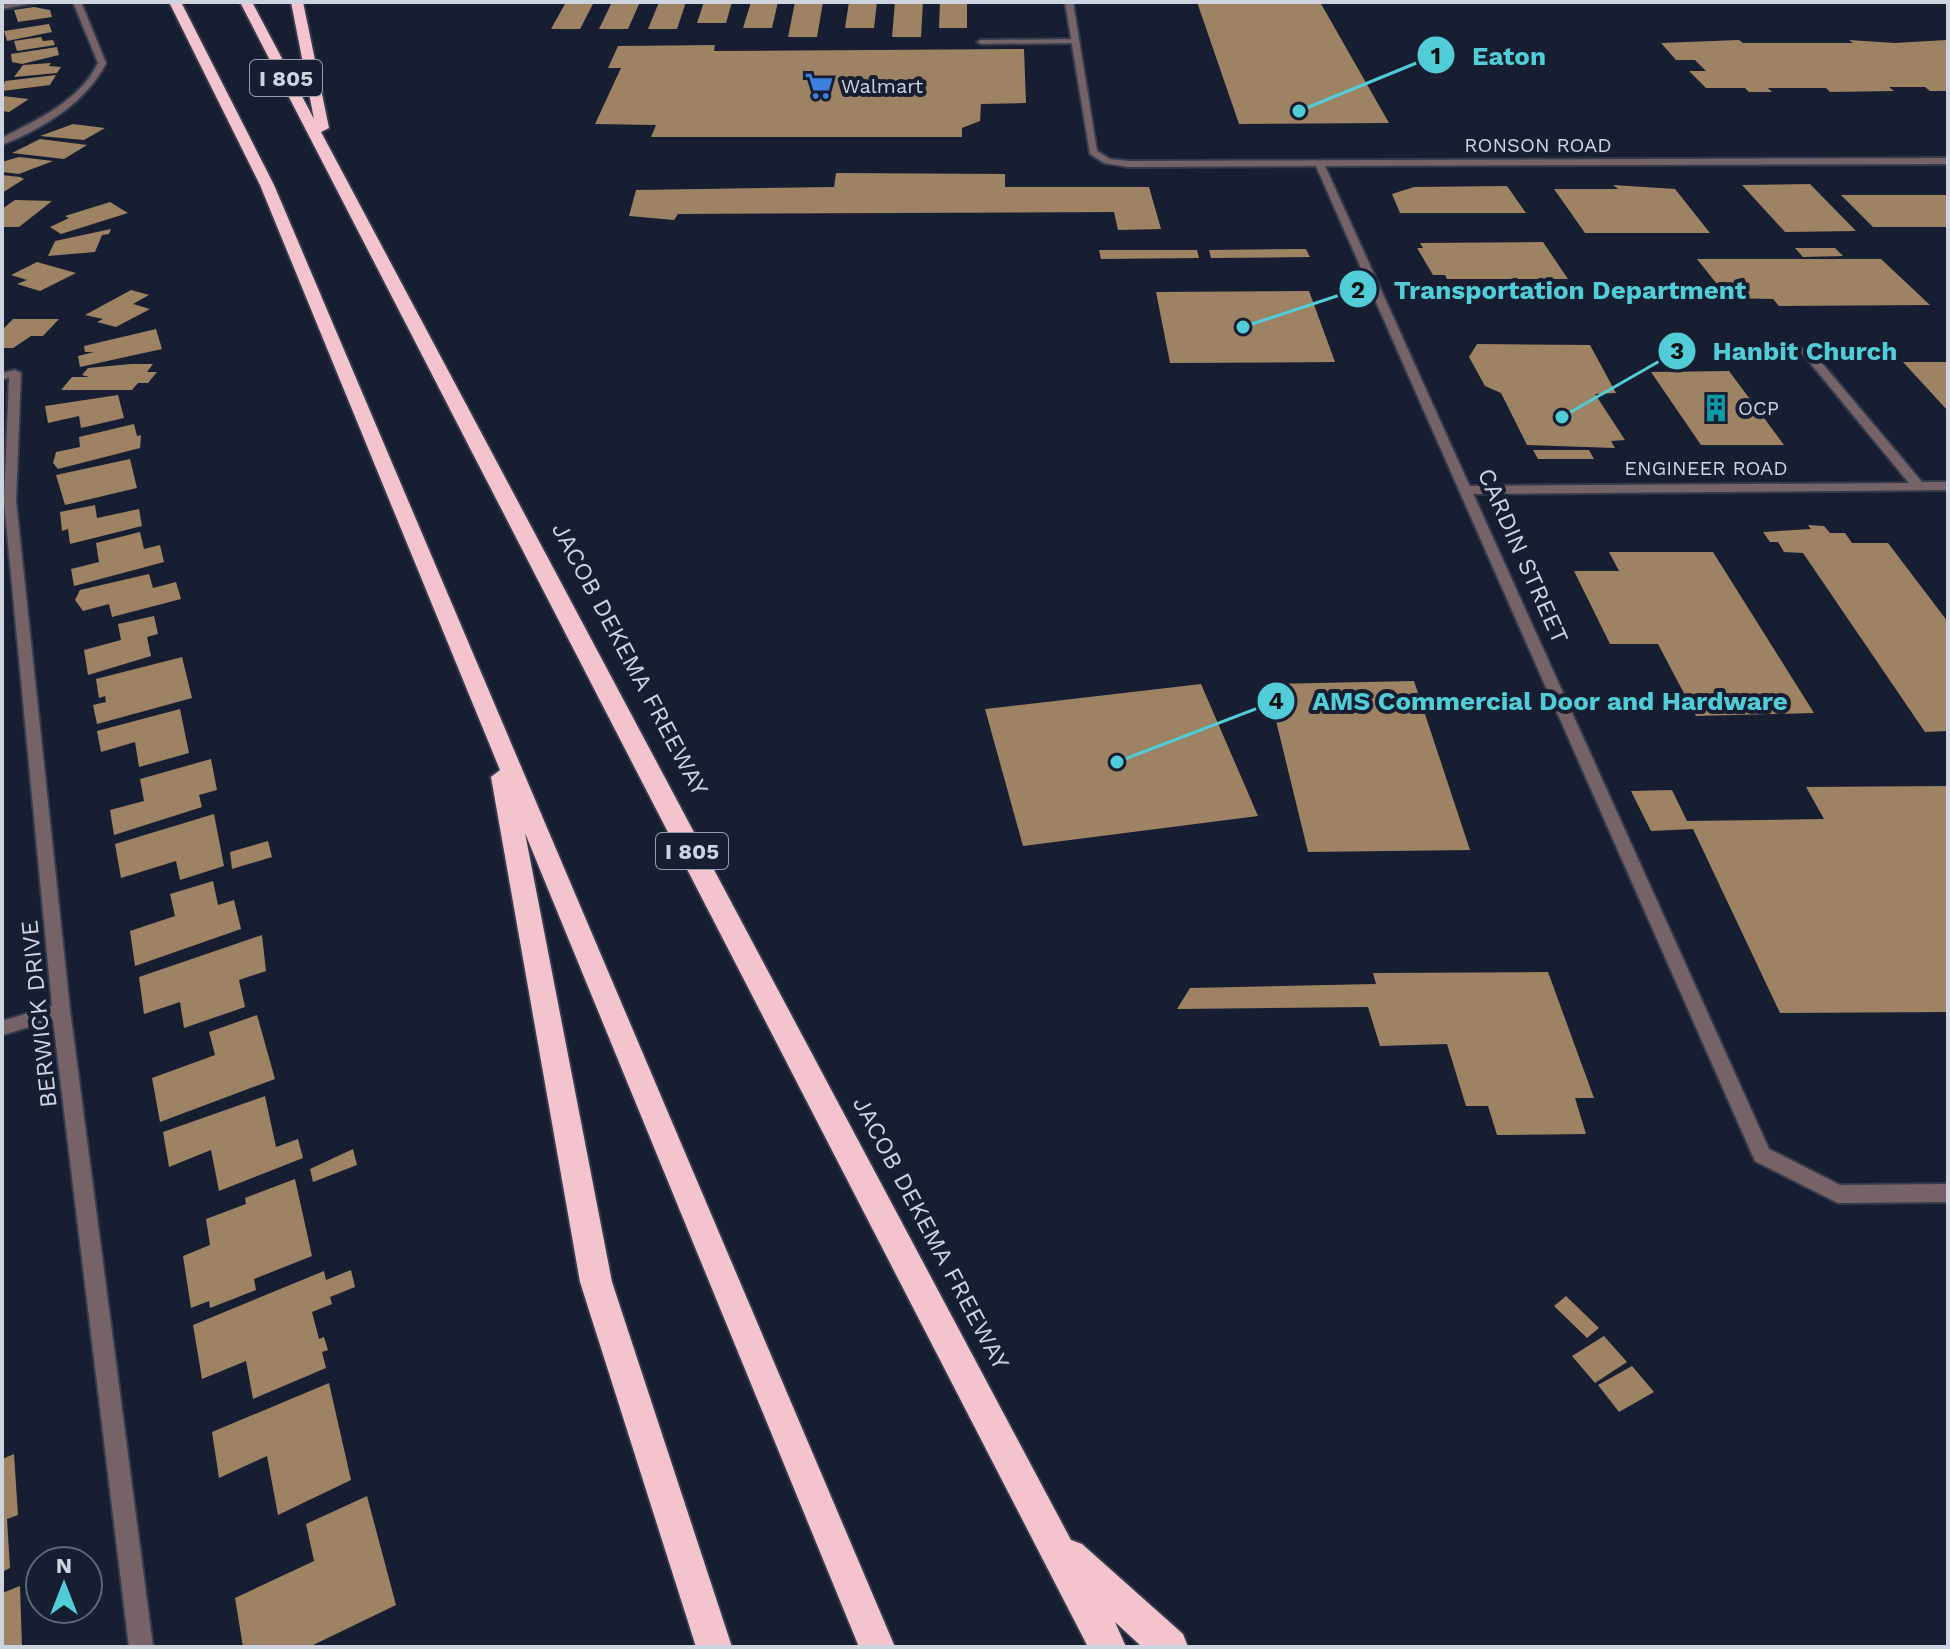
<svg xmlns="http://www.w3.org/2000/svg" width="1950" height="1649" font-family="'Work Sans',sans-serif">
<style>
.building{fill:#9d8363}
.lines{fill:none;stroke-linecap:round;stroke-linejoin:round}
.minor-casing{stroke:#343b4d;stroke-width:4}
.tertiary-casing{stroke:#343b4d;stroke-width:4}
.motorway-casing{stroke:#343b4d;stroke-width:4}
.minor{fill:#766367;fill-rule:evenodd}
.tertiary{fill:#766367;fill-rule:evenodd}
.motorway{fill:#f3c4ce;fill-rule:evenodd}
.labels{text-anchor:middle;stroke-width:8;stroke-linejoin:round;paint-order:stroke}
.far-poi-label{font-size:20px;fill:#ced3e0;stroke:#171e31;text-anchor:start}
.far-street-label{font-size:20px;fill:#ced3e0;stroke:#171e31}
.shield{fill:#171e31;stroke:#979dac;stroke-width:2}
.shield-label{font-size:22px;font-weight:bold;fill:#ced3e0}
.street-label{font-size:24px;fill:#ced3e0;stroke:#171e31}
.leader{fill:none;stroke:#52ccd6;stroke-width:3}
.callout-dot{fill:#52ccd6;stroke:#171e31;stroke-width:3}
.mark-label{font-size:24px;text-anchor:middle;font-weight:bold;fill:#111}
.callout-label{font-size:26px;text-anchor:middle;font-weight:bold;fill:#52ccd6;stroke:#171e31;stroke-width:8;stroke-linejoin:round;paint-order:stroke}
</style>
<rect width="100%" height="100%" fill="#171e31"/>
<path class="building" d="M566,2h28l-14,27h-29z
M612,2h28l-12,27h-29z
M659,2h27l-9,27h-29z
M704,2h28l-6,21h-29z
M751,2h27l-6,26h-29z
M795,2h28l-6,35h-29z
M849,2h28l-3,26h-29z
M895,2h28l-2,35h-29z
M940,2h27v26h-28z
M1197,2h123l69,121 -150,1z
M34,7l16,3 2,7 -34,5 -4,-12z
M49,24l3,8 -45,9 -3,-10z
M41,37l2,4 10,-1 2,5 -38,6 -3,-10z
M1739,40l4,3h110l-4,-3 46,3 51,-3 2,51h-18l-5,-4h-36l5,4 -64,1 -4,-4h-58l4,4h-23l-4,-4h-39l-17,-17h17l-11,-11h-19l-15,-17z
M715,45l-1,6 310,-2 2,54 -45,1 -1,17 -18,7v9h-311l5,-12 -61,-1 26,-56h-13l10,-22z
M57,47l2,8 -37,9 -10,-2 -1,-8z
M51,63l-2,3 12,1 -4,6 -43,4 9,-12z
M56,75l-6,10 -48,6 3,-10z
M2,96l27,3 -20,13 -7,-1z
M73,124l32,4 -21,12 -44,-4z
M40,139l47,6 -23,14 -52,-6z
M19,157l26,3 8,1 -34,13 -17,-2v-10z
M836,173l169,1v13h144l12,42 -43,1 -4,-18 -436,2 -4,6 -45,-4 7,-26 198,-3z
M2,175l18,2 4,2 -22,14z
M1810,184l46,47 -71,1 -43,-47z
M1613,185l62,4 35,44h-125l-31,-44h64z
M1507,186l19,27h-126l-8,-19 22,-7z
M1841,195h107v32h-75z
M15,200l37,1 -33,26h-17v-18z
M110,202l18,11 -67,21 -11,-7 19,-9 -4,-2z
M111,229l-2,5 -7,1 -7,17 -47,4 7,-15z
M1543,242l25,37h-121l-2,-4h-12l-16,-27h6l-3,-5z
M1795,248h40l8,8 -40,1z
M1306,249l4,8 -99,1 -2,-8z
M1099,250h98l2,8 -98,1z
M1697,259h184l49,46 -151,1 -6,-7 -45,-1z
M37,262l39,11 -36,18 -23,-7 10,-4 -16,-5z
M131,290l18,5 -16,9 17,5 -34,18 -19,-5 6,-3 -18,-4z
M1309,291l26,71 -165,1 -14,-71z
M13,319h46l-16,17h-12l-18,12h-11v-18z
M156,329l6,20 -82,18 -2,-11 16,-4h-9l-1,-6z
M1477,344l113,1 26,48 -21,1 30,46 -14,1 4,7 -88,-3 -26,-52 -16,-7 -16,-29z
M1903,362h45v49z
M131,364h22l-6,8h10l-9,11h-10l-6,7h-71l11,-13h17l-7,-2 6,-7z
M1729,371l55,74h-83l-50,-73z
M118,395l6,23 -43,10 -2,-12 -31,7 -3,-17z
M134,424l3,12 4,-1 -1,13 -82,21 -5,-6 3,-11 24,-5 -1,-10z
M1533,450h56l5,9h-56z
M130,459l7,29 -72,17 -9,-30z
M95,505l2,13 42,-9 3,17 -72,18 -2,-15 -6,2 -2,-19z
M1808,525l16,1 6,7h15l7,10h36l60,79v109l-23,1 -122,-179 -19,-1 -6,-10h-8l-7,-10 48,-3z
M140,532l4,17 16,-4 4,17 -90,24 -3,-17 28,-7 -3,-19z
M1609,552h104l101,161 -118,3 -38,-72h-48l-36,-73h45z
M149,574l4,14 23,-6 5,17 -69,18 -3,-13 -26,7 -8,-11 5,-10z
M154,616l4,18 -11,3 4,19 -63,19 -4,-25 37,-10 -3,-16z
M182,657l10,41 -95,26 -4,-19 13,-3 -1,-6 -6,2 -3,-19z
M1414,681l56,169 -162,2 -41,-168z
M1201,684l57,132 -235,30 -38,-137z
M180,709l9,44 -50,14 -4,-25 -34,10 -4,-21z
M211,759l6,31 -18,5 3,12 -88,28 -4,-25 34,-9 -4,-22z
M1948,786v226l-168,1 -87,-184 -42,2 -20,-40 41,-1 15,31 137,-2 -18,-32z
M214,814l10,52 -44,14 -4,-19 -55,17 -6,-34z
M268,841l4,16 -40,12 -2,-17z
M213,881l5,24 16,-5 7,29 -106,37 -5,-35 45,-15 -5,-22z
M262,935l4,36 -27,9 6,27 -61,21 -4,-26 -36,12 -5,-37z
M1548,972l46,126h-19l11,36 -89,1 -9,-29h-22l-19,-62 -67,2 -12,-39 -191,2 13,-21 186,-4 -3,-11z
M257,1015l18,64 -115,43 -8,-44 63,-23 -6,-23z
M265,1096l11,51 22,-8 5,19 -84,33 -8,-41 -42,17 -6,-35z
M353,1149l4,16 -44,17 -3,-13z
M295,1179l17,77 -58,23 2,11 -46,18 -1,-7 -18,7 -8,-52 27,-11 -4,-26 40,-15 -1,-6z
M351,1270l4,17 -25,10 2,7 -20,8 7,27 5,-2 4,13 -6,2 4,16 -73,31 -7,-38 -44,18 -9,-54 131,-54 2,9z
M1566,1296l33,32 -12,10 -33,-32z
M1604,1336l23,26 -32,21 -23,-27z
M1632,1366l22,26 -35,20 -21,-27z
M329,1383l22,97 -73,35 -11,-59 -48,22 -7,-46z
M14,1454l4,61 -11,4 3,49 -8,4v-113z
M367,1496l29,109 -87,42h-66l-8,-49 79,-37 -8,-37z
M20,1586l2,61h-20v-54z"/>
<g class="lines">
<defs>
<path id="minor" d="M20,2h19l-37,7v-4z
M73,2h8l25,61c-19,39 -64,66 -104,82v-7c36,-19 77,-36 96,-75z
M1075,39l3,4 -97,1 -4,-2 4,-2z
M1806,348l4,1 112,133h26v8l-483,4 -6,-4 6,-4 444,-3 -107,-130v-4z
M15,370l6,3 -5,128 54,509 83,637h-24l-76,-627 -51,15v-14l50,-15 -48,-505 5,-123 -7,1v-6z"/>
<path id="tertiary" d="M1065,2h8l24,149 13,8 18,2 820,-3v6l-623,2 444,983 71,36 108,-1v18l-110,1 -83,-42 -439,-995 -188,1 -24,-4 -14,-9z"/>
<path id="motorway" d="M169,2h12l93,183 621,1462h-36l-334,-814 87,449 120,365h-36l-116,-365 -89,-505 9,-7 -240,-585z
M240,2h12l62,117 -23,-117h12l26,126 -8,4 750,1408 11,4 101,90 5,13h-46l-27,-25 11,25h-38z"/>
</defs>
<use href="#minor" class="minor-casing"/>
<use href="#tertiary" class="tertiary-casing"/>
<use href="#motorway" class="motorway-casing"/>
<use href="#minor" class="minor"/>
<use href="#tertiary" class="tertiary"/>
<use href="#motorway" class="motorway"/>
</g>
<defs>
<symbol id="supermarket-bare" viewBox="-9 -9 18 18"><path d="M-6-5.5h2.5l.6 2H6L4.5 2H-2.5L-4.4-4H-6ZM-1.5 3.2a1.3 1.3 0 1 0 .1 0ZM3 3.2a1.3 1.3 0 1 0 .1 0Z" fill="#3f7fe0" stroke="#171e31" stroke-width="2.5" paint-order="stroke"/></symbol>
<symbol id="building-bare" viewBox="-9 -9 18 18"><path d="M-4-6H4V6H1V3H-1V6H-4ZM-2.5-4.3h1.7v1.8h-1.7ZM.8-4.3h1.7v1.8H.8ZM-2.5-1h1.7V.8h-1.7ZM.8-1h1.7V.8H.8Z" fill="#0f9aa8" stroke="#171e31" stroke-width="2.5" paint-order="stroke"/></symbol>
</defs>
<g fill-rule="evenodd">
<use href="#supermarket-bare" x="799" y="66" width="40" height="40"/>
<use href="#building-bare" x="1696" y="388" width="40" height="40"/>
</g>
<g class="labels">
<g class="far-poi-label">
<text x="841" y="93">Walmart</text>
<text x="1738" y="415">OCP</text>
</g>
<g class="far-street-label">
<text x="1538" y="152">RONSON ROAD</text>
<text x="1706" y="475">ENGINEER ROAD</text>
</g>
<g class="shield">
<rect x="250" y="60" width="72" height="36" rx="6"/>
<rect x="656" y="833" width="72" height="36" rx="6"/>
</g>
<g class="shield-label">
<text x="286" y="86">I 805</text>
<text x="692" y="859">I 805</text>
</g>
<g class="street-label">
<text transform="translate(1523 556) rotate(66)" y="8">CARDIN STREET</text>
<text transform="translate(630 659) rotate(62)" y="8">JACOB DEKEMA FREEWAY</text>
<text transform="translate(39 1014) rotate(-96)" y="8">BERWICK DRIVE</text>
<text transform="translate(931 1233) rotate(62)" y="8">JACOB DEKEMA FREEWAY</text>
</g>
</g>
<path class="leader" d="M1299 111L1436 55M1243 327L1358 289M1562 417L1677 351M1117 762L1276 701"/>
<g class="callout-dot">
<circle cx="1299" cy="111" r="8"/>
<circle cx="1243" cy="327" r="8"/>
<circle cx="1562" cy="417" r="8"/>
<circle cx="1117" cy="762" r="8"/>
<circle cx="1436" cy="55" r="20"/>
<circle cx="1358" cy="289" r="20"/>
<circle cx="1677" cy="351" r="20"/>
<circle cx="1276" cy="701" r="20"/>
</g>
<g class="mark-label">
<text x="1436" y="64">1</text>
<text x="1358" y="298">2</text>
<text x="1677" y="359">3</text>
<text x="1276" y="709">4</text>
</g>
<g class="callout-label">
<text x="1509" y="65">Eaton</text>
<text x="1570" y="299">Transportation Department</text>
<text x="1805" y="360">Hanbit Church</text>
<text x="1550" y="710">AMS Commercial Door and Hardware</text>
</g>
<rect width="1950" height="1649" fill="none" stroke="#ced3e0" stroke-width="8"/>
<g transform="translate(64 1585)"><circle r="38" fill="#171e31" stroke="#606677" stroke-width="2"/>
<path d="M0-6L14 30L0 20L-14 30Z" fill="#52ccd6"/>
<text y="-12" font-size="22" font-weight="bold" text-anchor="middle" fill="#ced3e0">N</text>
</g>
</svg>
